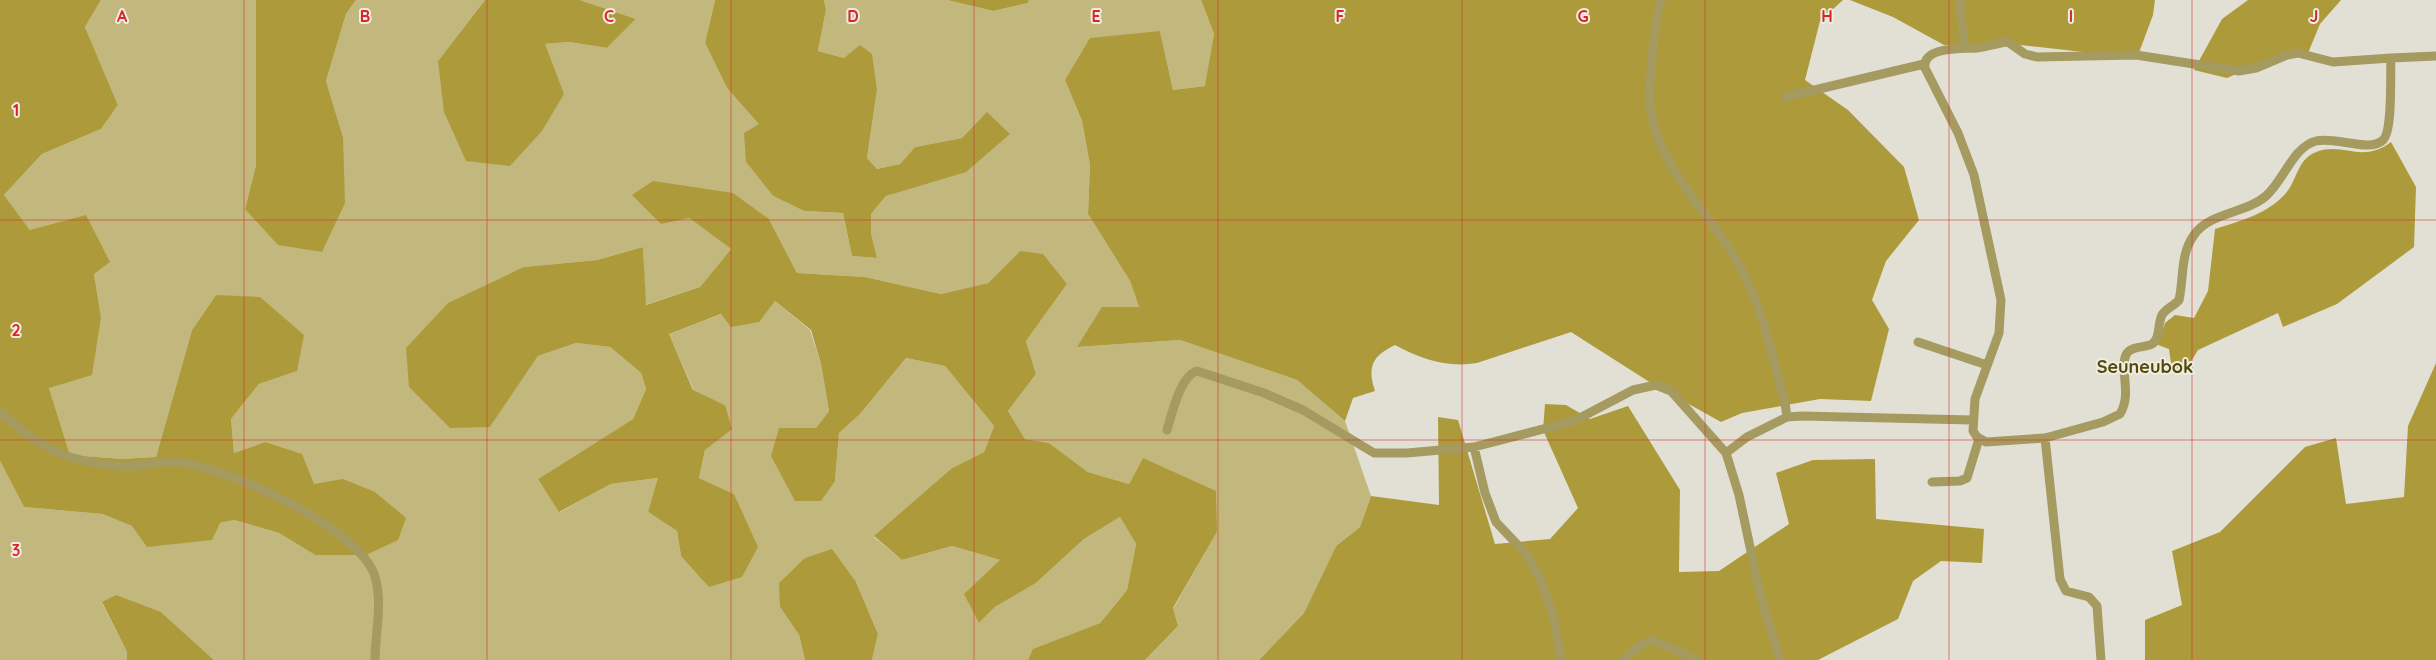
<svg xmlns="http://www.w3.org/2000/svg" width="2436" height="660" font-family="Quicksand,sans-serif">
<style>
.green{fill:#c2b87d}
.forest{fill:#ad9b3b}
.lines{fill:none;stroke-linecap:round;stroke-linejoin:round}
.street{stroke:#a59a5f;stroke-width:9}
.grid{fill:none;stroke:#d62828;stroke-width:1;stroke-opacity:0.55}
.labels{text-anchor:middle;stroke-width:4;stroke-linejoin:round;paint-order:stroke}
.quarter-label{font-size:18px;font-weight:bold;fill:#534907;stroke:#efede2}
.grid-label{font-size:16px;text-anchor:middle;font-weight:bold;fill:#d62828;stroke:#efede2;stroke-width:4;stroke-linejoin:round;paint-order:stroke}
</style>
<rect width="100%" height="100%" fill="#e2e0d5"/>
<path class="green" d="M101,0h155v165l-11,44 98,-72 -17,-56 20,-67 10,-14h129l-47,61 106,-17 25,-2 38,6 29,-29 -56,-19h135l-10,43 22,45 33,36 -14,38 27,34 31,15 39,2 9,43 25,2 -7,-24 1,-20 15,-18 32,-11 69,-73 -25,26 -47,9 -15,17 -23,5 -10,-11 10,-68 -33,-32 -26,-7 8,-41 -2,-10h123l46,11 35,-8 1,-3h172l13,34 -8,52 -33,4 -13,-59 -95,49 17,41 8,44 -2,49 42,67 9,26 -62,40 103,-7 117,40 48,41 26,75 -11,31 -24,19 -32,67 -45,47h-114l33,-34 -5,-17 44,-77 -74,-74 -14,26 -41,-12 -39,-29 -24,-4 -17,-28 28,-37 -10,-33 41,-57 -47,-33 -32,32 -47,11 -76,-17 -68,-4 -28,-54 -80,-1 42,31 -31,38 -55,18 -2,-58 -46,13 -73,7 -34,160 48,-71 38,-13 34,4 31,26 5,16 -13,30 -95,60 22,33 51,-28 48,-6 -11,34 29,19 4,25 53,-62 -35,-16 6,-28 20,-45 -31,-14 -25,-57 53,-20 53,-13 35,29 11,34 8,47 -13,17 19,53 4,-48 21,-19 46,-56 39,8 49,60 -10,26 -32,16 -78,69 28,23 50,-14 48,14 -21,63 16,-16 41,-24 48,-44 36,-22 16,27 -9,46 -27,33 -66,26 -6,11h-156l6,-26 -22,-52 -76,25 19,28 6,25h-591l-53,-48 -59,-9 25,49v8h-127v-199l24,46 78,7 30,12 88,-3 14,-3 45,13 36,22 -1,-70 -49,-43 -31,11 -3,-34 28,-35 37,-13 -80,-76 -24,35 -36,127 -34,2 -52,-4 -21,-67 52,-71 -7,-43 -64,-44 -26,-35 38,-41 59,-25 17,-24 -33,-78z"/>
<path class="forest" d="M0,0h101l-16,27 33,78 -17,24 -59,25 -38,41 26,35 56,-15 24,47 -16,12 7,43 -9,58 -43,13 21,67 52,4 34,-2 36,-127 24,-35 44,2 44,38 -7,36 -38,13 -28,35 3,34 31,-11 37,12 12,30 29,-5 32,13 31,26 -8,22 -32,15h-51l-36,-22 -45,-13 -14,3 -8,17 -65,7 -15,-21 -30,-12 -78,-7 -24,-46z
M256,0h100l-10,14 -20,67 17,56 2,66 -23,49 -44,-7 -33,-36 11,-44z
M485,0h95l56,19 -29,29 -38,-6 -24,2 19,50 -22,37 -32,35 -44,-5 -22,-49 -6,-51z
M715,0h109l2,10 -8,41 26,7 16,-13 12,9 5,36 -10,68 10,11 23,-5 15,-17 47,-9 25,-26 23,22 -44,38 -80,24 -15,18v20l6,24 -25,-2 -9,-43 -39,-2 -31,-15 -27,-34 -2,-29 15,-9 -32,-36 -22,-45z
M947,0h82l-1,3 -35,8z
M1201,0h642l-23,21 -15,59 43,30 56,57 15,53 -33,41 -14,39 17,29 -18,72 -51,-2 -78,14 -21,9 -70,-39 -80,-51 -94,31c-29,5 -57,-4 -82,-18 -23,11 -28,22 -20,46l-22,7 -8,23 -48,-41 -117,-40 -103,7 25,-40h37l-9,-26 -42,-67 2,-49 -8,-44 -17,-41 25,-42 70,-7 13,59 32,-4 9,-52z
M1850,0h305l-2,15 -16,43 -126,-14 -67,1 -51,-28z
M2248,0h93l-21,24 -14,34 -17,-7 -62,27 -33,-8 28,-51z
M2391,142l25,45 -2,60 -77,57 -54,23 -5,-14 -80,37 -9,15 -17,5 -3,-21 -11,-4 7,-22 10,-8 19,3 14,-27 7,-62c25,-8 53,-15 71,-36 11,-13 11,-32 28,-40 28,-13 47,12 77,-11z
M653,181l80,12 36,26 28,54 68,4 76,17 47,-11 32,-32 23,3 24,30 -41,57 10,33 -28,37 17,28 24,4 39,29 41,12 14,-26 73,33 1,41 -44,76 5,18 -33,34h-117l5,-11 67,-26 27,-33 9,-46 -16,-27 -36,22 -48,44 -41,24 -16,16 -15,-29 36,-34 -48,-14 -50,14 -28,-24 78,-68 32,-16 10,-26 -49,-60 -39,-8 -46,56 -21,19 -4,48 -14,20h-26l-24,-45 8,-28h37l13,-17 -8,-47 -10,-34 -36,-29 -16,21 -28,5 -10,-13 -52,20 24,56 32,15 7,24 -27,21 -6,28 35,16 24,53 -16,30 -33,10 -28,-31 -4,-25 -29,-19 10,-34 -47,6 -52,28 -21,-33 95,-60 13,-30 -5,-16 -31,-26 -34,-4 -38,13 -48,71 -40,1 -41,-41 -3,-39 42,-45 76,-36 73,-7 46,-13 3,58 54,-18 31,-38 -42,-31 -28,6 -29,-29z
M2436,363v297h-291v-40l37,-15 -10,-54 48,-19 85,-85 31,-9 10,66 58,-7 4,-71z
M1545,404l21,1 24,14 38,-13 52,84 -1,82 40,-1 70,-47 -13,-51 37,-13 62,-1 1,60 108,10 -2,34 -41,-2 -28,20 -15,38 -80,41h-559l45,-47 32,-67 24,-19 11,-31 68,9 -1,-88 20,3 37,124 55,-5 28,-31 -35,-78z
M832,549l24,33 22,52 -6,26h-67l-6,-25 -19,-28 -1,-24 26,-25z
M116,595l45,17 53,48h-87v-8l-25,-50z"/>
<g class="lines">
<path class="street" d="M1661,0c-6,19 -7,40 -9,60 -1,15 -3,30 -2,45 7,65 64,110 92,165 21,41 31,89 43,133l2,14 -40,20 -21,16 13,42 21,99 20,66
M1960,0l4,48
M1785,97l139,-33
M1918,342l69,23
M0,412c22,19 45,38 73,46 19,5 41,9 60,8 14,-1 28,-5 41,-4 48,2 188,67 201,115 8,27 0,56 0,83
M1787,417l15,-1 170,4
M1167,430c5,-16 13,-54 30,-59l67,22 39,17 71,43h33l67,-6
M2045,438l-59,4 -9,-5 -4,-6 2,-32 24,-66 2,-33 -27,-125 -16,-42 -33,-65c-3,-22 38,-19 52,-20 10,-1 20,-5 31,-6l17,12 12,3 99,-2 103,16 17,-3 31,-13 11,-2 35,9 58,-4
M1932,482l28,-1 7,-3 12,-39
M1561,660l-8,-46 -12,-33 -14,-26 -31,-33 -11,-29 -11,-46 100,-26 59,-31 23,-5 15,6 55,62
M1623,660l19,-16 11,-4 44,20
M2101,660l-4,-54 -8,-9 -23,-6 -6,-12 -15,-141 58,-16 17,-8c13,-21 -2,-47 7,-61 5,-7 17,-5 25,-9 9,-5 5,-20 10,-29 3,-6 12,-9 17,-15 5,-22 1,-46 15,-65 16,-23 51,-21 72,-39 18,-16 27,-49 50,-55 19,-5 54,12 67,-1 10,-9 7,-66 8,-82l45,-2"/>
</g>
<path class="grid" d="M244,0v660M487,0v660M731,0v660M974,0v660M1218,0v660M1462,0v660M1705,0v660M1949,0v660M2192,0v660M0,220h2436M0,440h2436"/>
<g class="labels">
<g class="quarter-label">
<text x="2145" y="373">Seuneubok</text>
</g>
</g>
<g class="grid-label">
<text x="122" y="22">A</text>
<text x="365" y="22">B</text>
<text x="609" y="22">C</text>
<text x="853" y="22">D</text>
<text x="1096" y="22">E</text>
<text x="1340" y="22">F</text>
<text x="1583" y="22">G</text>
<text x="1827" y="22">H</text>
<text x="2071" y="22">I</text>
<text x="2314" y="22">J</text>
<text x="16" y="116">1</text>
<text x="16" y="336">2</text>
<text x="16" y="556">3</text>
</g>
</svg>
